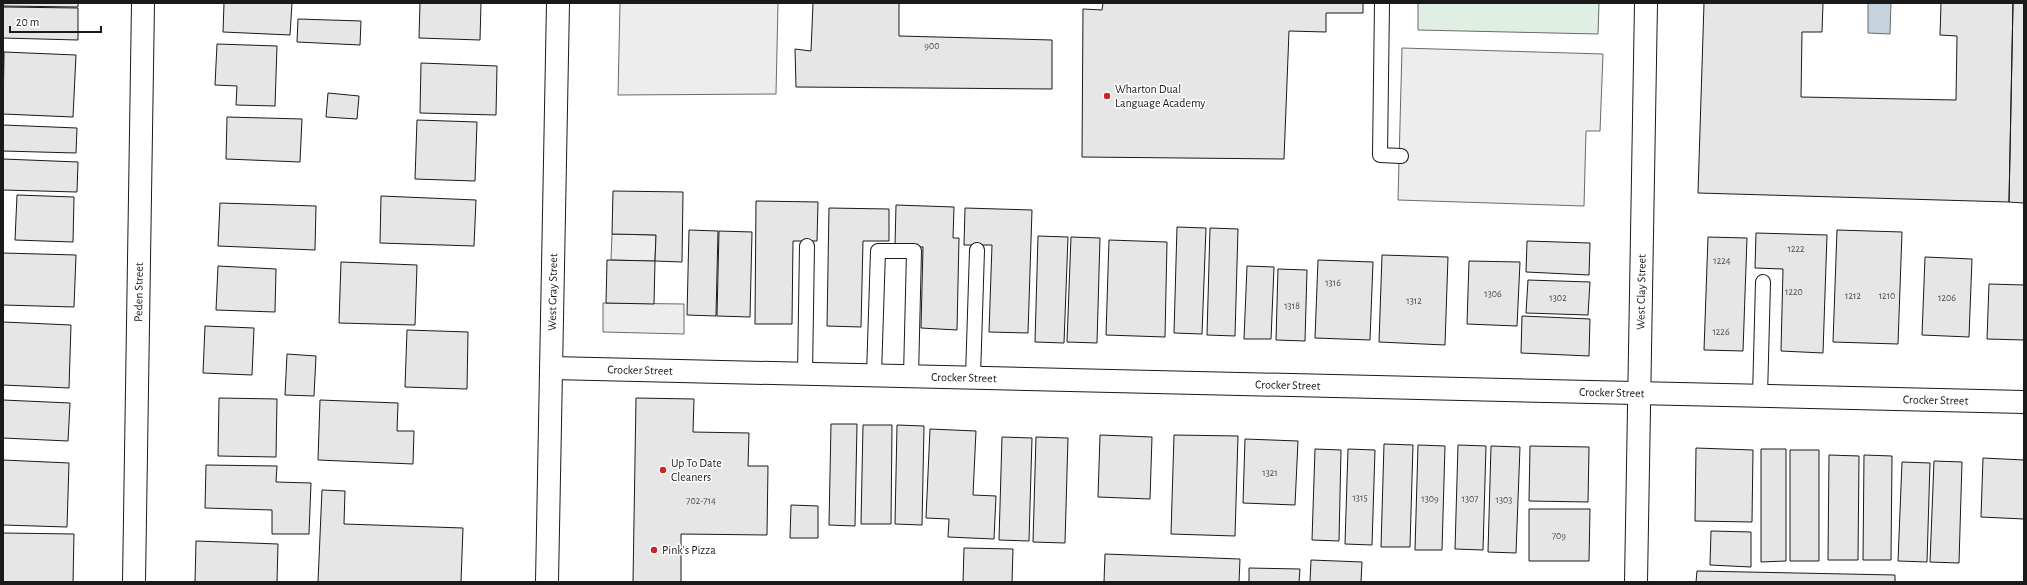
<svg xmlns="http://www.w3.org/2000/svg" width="2027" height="585" font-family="'Alegreya Sans',sans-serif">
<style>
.green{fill:#e0efe3;stroke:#6a6a6a}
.parking{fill:#ededed;stroke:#6a6a6a}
.water{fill:#c6d2dc;stroke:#6a6a6a}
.building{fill:#e6e6e6;stroke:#1a1a1a}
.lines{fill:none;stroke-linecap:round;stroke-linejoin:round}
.service-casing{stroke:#1a1a1a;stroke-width:16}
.minor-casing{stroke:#1a1a1a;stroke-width:24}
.secondary-casing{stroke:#1a1a1a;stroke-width:24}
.service{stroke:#fff;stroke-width:14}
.minor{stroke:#fff;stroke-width:22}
.secondary{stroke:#fff;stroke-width:22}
.poi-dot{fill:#c62828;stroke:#fff;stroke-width:1.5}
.labels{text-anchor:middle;stroke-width:3;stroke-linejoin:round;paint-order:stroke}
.number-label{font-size:10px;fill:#4d4d4d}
.poi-label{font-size:12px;fill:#1a1a1a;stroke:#fff;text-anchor:start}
.street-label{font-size:12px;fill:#1a1a1a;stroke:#fff}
</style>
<rect width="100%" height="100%" fill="#fff"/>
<path class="green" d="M1418,3h181l-1,31 -180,-4z"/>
<path class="parking" d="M620,3h158l-2,91 -158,1z
M1402,48l201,6 -3,77h-14l-2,75 -186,-6z
M612,234l44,1 -1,26 -44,-1z
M603,303l81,1v30l-81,-2z"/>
<path class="water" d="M1868,3h23l-1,31 -22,-1z"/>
<path class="building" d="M3,3h75v4l-75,-1z
M224,3h68l-2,32 -67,-3z
M420,3h61l-1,37 -61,-2z
M813,3h86v33l153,4v49l-256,-2 -1,-38 16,2z
M1103,3h260v10h-37v19l-37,-1 -5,128 -202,-2 1,-148 19,1z
M1704,3h119l-1,29h-20l-1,65 155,3 1,-64 -17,-1 1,-32h72l-4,199 -311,-9z
M2013,3h11v200l-15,-1z
M3,7l75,1v32l-75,-2z
M298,19l63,2 -1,24 -63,-3z
M217,44l60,2 -2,60 -39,-1 1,-19 -22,-1z
M4,52l72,3 -3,62 -70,-3z
M421,63l76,3 -1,49 -76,-2z
M328,93l31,3 -2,23 -31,-2z
M227,117l75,2 -2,43 -74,-3z
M417,120l60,2 -2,59 -60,-2z
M3,125l74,3 -1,25 -73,-2z
M3,159l75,3 -1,30 -74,-2z
M613,191l70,1 -1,70 -27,-1 1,-26 -44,-1z
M17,195l57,2 -1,45 -58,-2z
M381,196l95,4 -2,46 -94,-3z
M756,201l62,1 -1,39h-24l-1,83h-37z
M220,203l96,3 -1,44 -97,-4z
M896,205l58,2 -1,31h6l-2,92 -36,-2 2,-81 -28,-1z
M829,208l60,1v32h-26l-2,86 -34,-1z
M965,208l67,2 -4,123 -39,-1 3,-87h-28z
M1177,227l29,1 -4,106 -28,-1z
M1210,228l28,1 -3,107 -28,-1z
M689,230l29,1 -2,85 -29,-1z
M1837,230l65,2 -4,112 -65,-2z
M719,231l33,1 -2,85 -33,-1z
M1756,233l71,2 -4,118 -42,-2 2,-82 -28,-1z
M1038,236l30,1 -4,106 -29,-1z
M1071,237l29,1 -3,105 -30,-1z
M1708,237l39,1 -4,113 -39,-1z
M1109,240l58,2 -2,95 -59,-2z
M1527,241l63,2 -1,32 -63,-3z
M3,253l73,2 -2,52 -71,-2z
M1382,255l66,2 -3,88 -66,-3z
M1925,257l47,2 -3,78 -47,-2z
M607,260l48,1 -1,43 -48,-1z
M1318,260l55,2 -3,78 -55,-2z
M1469,261l51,1 -3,64 -50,-2z
M341,262l76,3 -2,60 -76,-2z
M218,266l58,3 -1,43 -59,-2z
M1247,266l27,1 -3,72h-27z
M1278,269l29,1 -2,71 -29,-1z
M1528,280l62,2 -2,33 -62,-2z
M1989,284l35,1v55l-37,-1z
M1522,316l68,3 -1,37 -68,-3z
M3,322l68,3 -2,63 -66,-3z
M205,326l49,2 -2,47 -49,-2z
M407,330l61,2 -1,57 -62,-2z
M287,354l29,2 -2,40 -29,-1z
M219,398l58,1 -1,58 -58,-1z
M636,398l58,1 -1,33 56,1 -1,33h20l-1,69 -86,-1v48h-48z
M3,400l67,3 -2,38 -65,-3z
M320,400l78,3 -1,28h17l-1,33 -95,-4z
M831,424h26l-2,102 -26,-1z
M863,425h29l-1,99h-30z
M897,425l27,1 -2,99 -27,-1z
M930,429l46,2 -3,64 23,1 -2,43 -46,-2 1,-18 -23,-1z
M1100,435l52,2 -2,62 -52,-2z
M1174,435l64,1 -3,100 -64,-2z
M1002,437l30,1 -3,103 -30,-1z
M1036,437l32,1 -3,105 -32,-1z
M1245,439l53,2 -3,64 -52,-2z
M1384,444l29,1 -3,102h-29z
M1418,445l27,1 -3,104h-27z
M1458,445l28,1 -3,104 -28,-1z
M1491,446l29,1 -4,106 -28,-1z
M1530,446l59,1 -1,55 -59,-1z
M1696,448l57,2 -1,72 -57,-1z
M1315,449l26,1 -2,91 -27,-1z
M1348,449l27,1 -3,95 -27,-1z
M1761,449h25v112l-25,1z
M1790,450h29v111h-29z
M1829,455l30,1 -1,104h-30z
M1864,455l28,1 -1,104h-28z
M1983,458l41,2v59l-43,-2z
M3,460l66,3 -2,64 -64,-2z
M1934,461l28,1 -3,101 -29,-1z
M1902,462l28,1 -3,99 -29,-1z
M206,465l71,1 -1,16 35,1 -2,51h-37v-24l-67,-2z
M322,490l23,1 -1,33 119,4 -2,54h-143z
M791,505l27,1v32h-28z
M1529,509h61l-1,52h-60z
M1711,531l40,1v35l-41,-2z
M3,533l71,1 -1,48h-70z
M196,541l82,3 -1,38h-82z
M964,548l49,1 -1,33h-49z
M1105,554l135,5 -1,23h-135z
M1311,560l51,2 -1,20h-51z
M1249,568l51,1 -1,13h-50z
M1697,571l198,4v7h-199z"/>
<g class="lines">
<defs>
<path id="service" d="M1382,3l-2,152 21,1
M805,374l2,-128
M874,375l4,-124h36l-3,125
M973,377l4,-127
M1760,396l3,-114"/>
<g id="minor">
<path id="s1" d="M552,368l1472,34"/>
<path id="s2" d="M134,582l9,-579"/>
<path id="s3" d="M1636,582l10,-579"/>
</g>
<g id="secondary">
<path id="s4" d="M547,582l11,-579"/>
</g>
</defs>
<use href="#service" class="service-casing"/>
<use href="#minor" class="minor-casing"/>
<use href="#secondary" class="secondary-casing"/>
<use href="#service" class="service"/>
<use href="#minor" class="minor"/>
<use href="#secondary" class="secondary"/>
</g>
<g class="poi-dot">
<circle cx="1107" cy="96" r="4"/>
<circle cx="663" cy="470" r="4"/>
<circle cx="654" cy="550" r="4"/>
</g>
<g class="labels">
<g class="number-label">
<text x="932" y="49">900</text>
<text x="1796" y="252">1222</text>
<text x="1722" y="264">1224</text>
<text x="1333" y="286">1316</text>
<text x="1794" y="295">1220</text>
<text x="1493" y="297">1306</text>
<text x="1853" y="299">1212</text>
<text x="1887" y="299">1210</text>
<text x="1558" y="301">1302</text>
<text x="1947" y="301">1206</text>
<text x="1414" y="304">1312</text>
<text x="1292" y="309">1318</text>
<text x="1721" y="335">1226</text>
<text x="1270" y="476">1321</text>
<text x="1360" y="501">1315</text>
<text x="1430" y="502">1309</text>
<text x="1470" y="502">1307</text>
<text x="1504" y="503">1303</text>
<text x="701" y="504">702-714</text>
<text x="1559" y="539">709</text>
</g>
<g class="poi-label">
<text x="1115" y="93">Wharton Dual<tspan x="1115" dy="14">Language Academy</tspan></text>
<text x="671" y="467">Up To Date<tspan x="671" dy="14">Cleaners</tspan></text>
<text x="662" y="554">Pink's Pizza</text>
</g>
<g class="street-label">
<text dy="4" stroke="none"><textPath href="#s2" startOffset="290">Peden Street</textPath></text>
<text dy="4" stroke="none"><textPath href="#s4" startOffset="290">West Gray Street</textPath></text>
<text dy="4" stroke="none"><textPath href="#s3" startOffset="290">West Clay Street</textPath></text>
<text dy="4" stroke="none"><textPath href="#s1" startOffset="88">Crocker Street</textPath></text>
<text dy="4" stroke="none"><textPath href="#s1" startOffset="412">Crocker Street</textPath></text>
<text dy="4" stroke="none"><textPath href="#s1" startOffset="736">Crocker Street</textPath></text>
<text dy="4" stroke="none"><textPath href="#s1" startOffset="1060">Crocker Street</textPath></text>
<text dy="4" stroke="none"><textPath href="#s1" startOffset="1384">Crocker Street</textPath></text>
</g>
</g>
<rect width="2027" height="585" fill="none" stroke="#1a1a1a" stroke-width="8"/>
<path d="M10 26v6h91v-6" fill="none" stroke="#1a1a1a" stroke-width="2"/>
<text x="16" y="26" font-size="12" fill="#1a1a1a" stroke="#ffffff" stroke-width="3" paint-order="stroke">20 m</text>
</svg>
